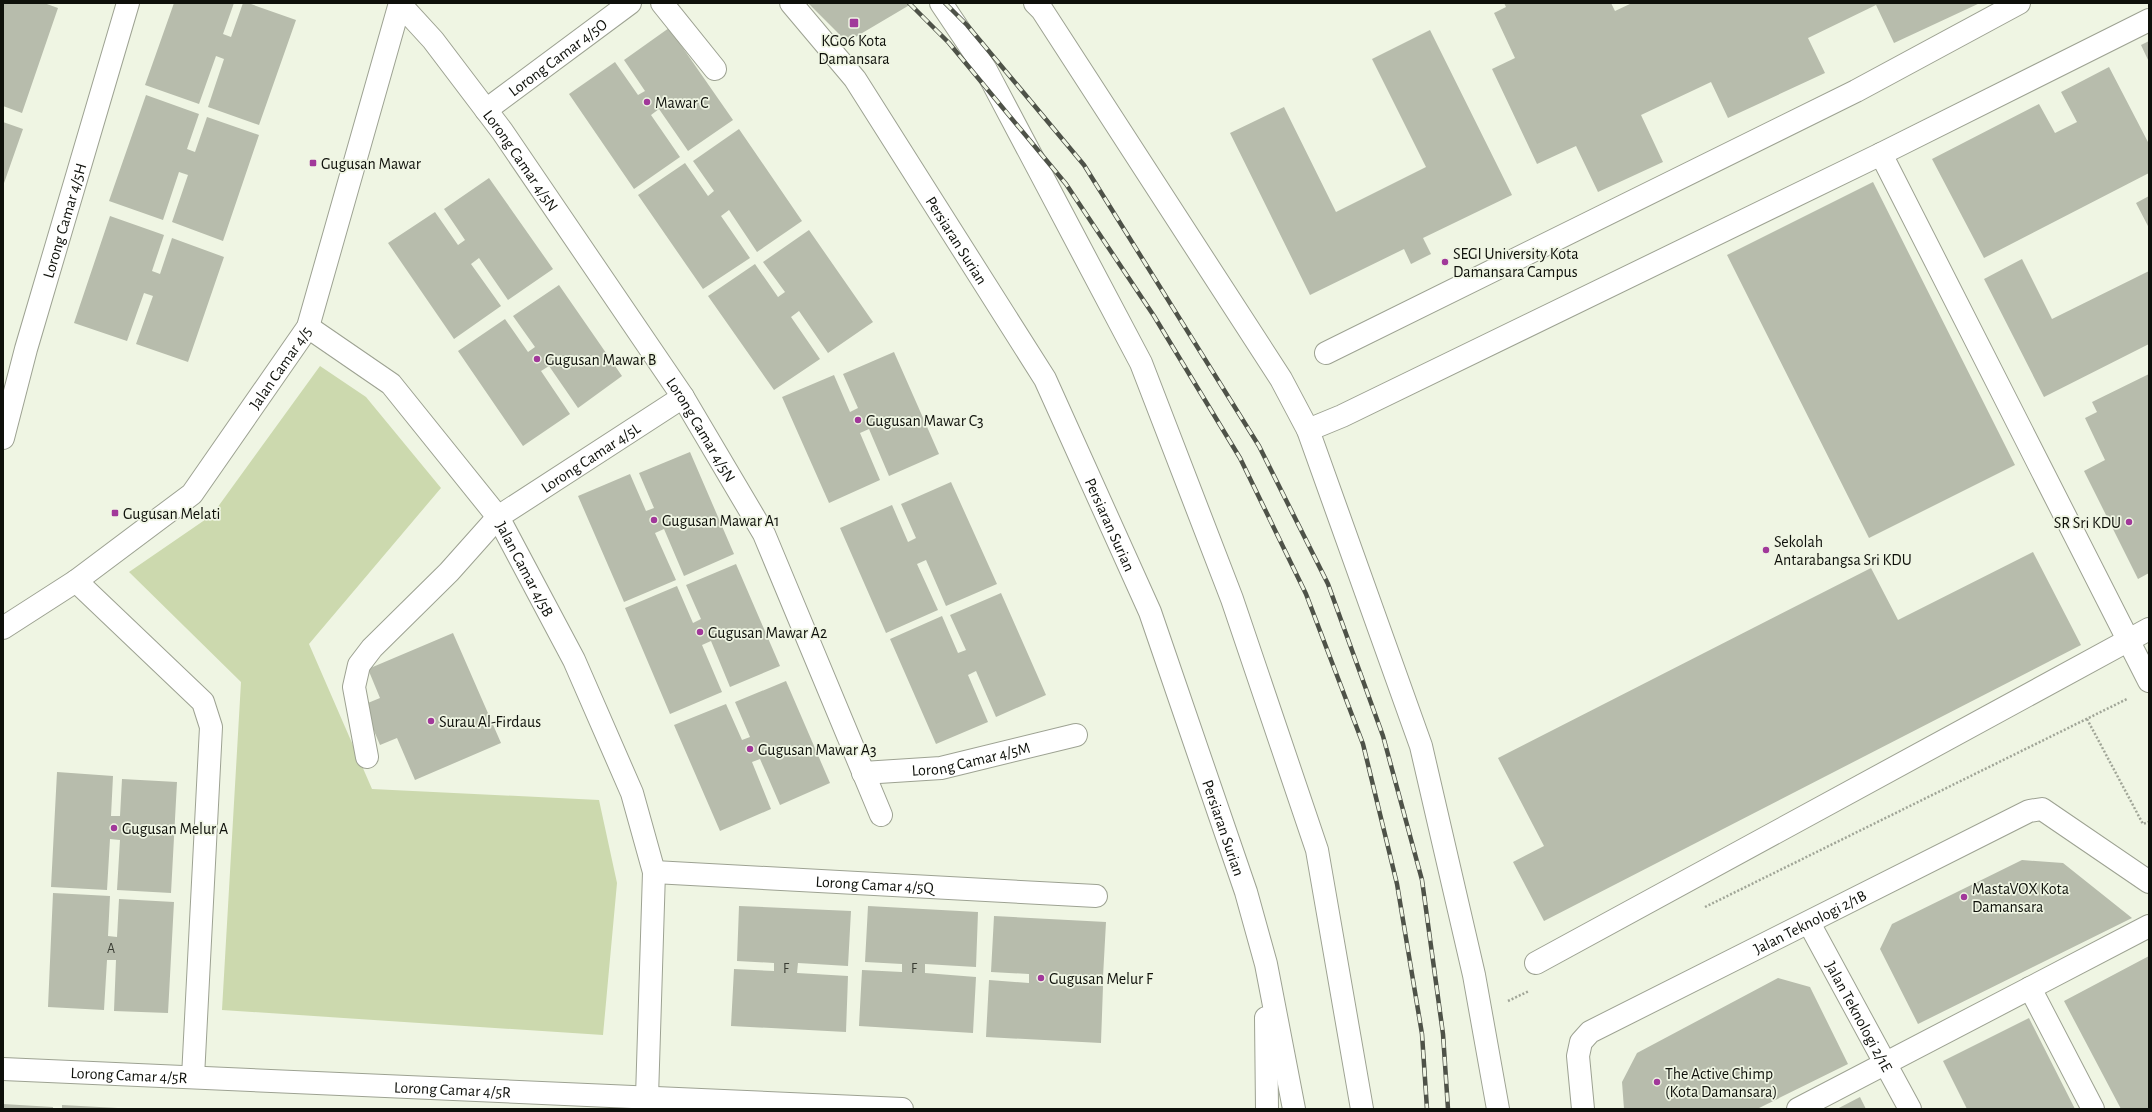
<svg xmlns="http://www.w3.org/2000/svg" width="2152" height="1112" font-family="'Alegreya Sans',sans-serif">
<style>
.green{fill:#ccd9ae}
.building{fill:#b7bcac}
.lines{fill:none;stroke-linecap:round;stroke-linejoin:round}
.minor-casing{stroke:#9da292;stroke-width:24}
.major-casing{stroke:#9da292;stroke-width:24}
.path{stroke:#a0a597;stroke-width:2.5;stroke-dasharray:2 2;stroke-linecap:butt}
.minor{stroke:#fff;stroke-width:22}
.major{stroke:#fff;stroke-width:22}
.rail-casing{stroke:#4e5248;stroke-width:4.5}
.rail{stroke:#eff5e3;stroke-width:3;stroke-dasharray:9;stroke-linecap:butt}
.poi-dot{fill:#a1389a;stroke:#eff5e3;stroke-width:1.5}
.labels{text-anchor:middle;stroke-width:3.5;stroke-linejoin:round;paint-order:stroke}
.number-label{font-size:14px;fill:#383b32}
.poi-label{font-size:16px;fill:#0e100a;stroke:#eff5e3;text-anchor:start}
.street-label{font-size:16px;fill:#0e100a;stroke:#eff5e3}
</style>
<rect width="100%" height="100%" fill="#eff5e3"/>
<path class="green" d="M320,366l46,31 75,91 -132,156 63,145 227,11 18,83 -14,152 -381,-25 19,-328 -112,-110 83,-57z"/>
<path class="building" d="M3,3h41l14,5 -36,105 -19,-7z
M174,3h60l-11,31 8,3 12,-34h5l48,17 -37,105 -51,-18 16,-48 -8,-3 -17,48 -54,-19z
M808,3h105l-66,39z
M1504,3h107l4,8 17,-8h348l-86,40 -18,-38 -68,33 17,35 -97,45 -17,-36 -70,33 22,47 -65,30 -22,-46 -39,18 -45,-95 23,-11 -21,-45 12,-6z
M669,28l64,92 -45,31 -29,-42 -8,6 29,42 -46,32 -65,-95 46,-32 23,33 7,-4 -21,-31z
M1430,30l82,165 -89,43 8,16 -20,10 -7,-15 -94,46 -80,-162 54,-26 52,105 90,-45 -54,-108z
M2149,41v21l-8,-17z
M2109,67l40,77v29l-165,85 -52,-99 107,-55 16,29 22,-11 -16,-30z
M146,95l53,19 -12,35 8,3 12,-35 52,18 -36,106 -51,-19 16,-47 -9,-3 -16,48 -54,-19z
M3,122l20,7 -20,57z
M739,129l63,92 -45,31 -28,-42 -8,6 29,42 -47,31 -65,-94 47,-32 23,33 6,-5 -21,-30z
M489,178l64,91 -45,31 -29,-42 -8,6 30,42 -47,33 -66,-96 47,-31 23,33 7,-5 -21,-31z
M1873,182l142,283 -146,73 -142,-283z
M2149,196v32l-13,-25z
M110,216l54,19 -12,36 8,3 12,-36 52,19 -36,105 -52,-18 17,-48 -9,-3 -17,48 -53,-18z
M809,230l64,92 -45,31 -29,-42 -8,6 29,42 -46,31 -66,-94 47,-32 23,33 7,-5 -22,-30z
M2022,259l30,60 97,-48v73l-105,53 -60,-118z
M559,285l63,91 -44,32 -29,-42 -8,5 29,43 -47,32 -65,-95 47,-32 23,33 7,-5 -22,-31z
M894,352l45,102 -50,22 -20,-47 -9,4 20,47 -51,23 -47,-106 52,-22 16,37 8,-4 -15,-34z
M2149,374v199l-11,6 -54,-108 21,-11 -20,-42 12,-6 -5,-10z
M690,452l44,102 -50,22 -20,-47 -9,4 21,47 -52,22 -46,-106 52,-22 16,37 8,-3 -15,-35z
M951,482l46,102 -51,22 -20,-46 -9,4 21,46 -52,23 -46,-105 52,-23 16,37 8,-4 -15,-34z
M2033,552l48,93 -537,276 -31,-59 31,-16 -46,-88 373,-190 27,52z
M736,564l44,102 -50,21 -19,-46 -9,4 20,47 -52,22 -45,-106 52,-22 16,37 8,-4 -15,-34z
M1001,593l45,102 -50,22 -20,-46 -8,4 20,47 -52,22 -46,-105 52,-23 16,37 8,-3 -16,-35z
M453,633l48,110 -86,37 -18,-42 -17,7 -17,-40 17,-7 -12,-29z
M786,681l44,102 -50,22 -20,-46 -8,3 19,47 -51,22 -46,-106 52,-21 16,36 8,-3 -15,-35z
M57,772l56,4 -2,40h9l2,-37 55,3 -6,111 -54,-3 3,-50 -10,-1 -3,51 -56,-3z
M2022,860l41,3 69,55 -214,106 -38,-75 12,-25z
M53,893l57,3 -2,40 9,1 2,-38 55,3 -6,111 -54,-2 2,-51h-9l-3,50 -56,-3z
M739,906l112,5 -3,55 -50,-3 -1,10 51,3 -2,56 -115,-6 3,-57 40,2v-8l-37,-2z
M868,906l110,6 -2,55 -51,-3v9l51,4 -3,56 -114,-7 3,-56 40,2v-8l-37,-2z
M994,916l112,6 -3,55 -50,-3 -1,10 51,2 -2,57 -115,-6 3,-57 40,3v-9l-38,-2z
M2149,956v153h-28l-57,-108z
M1778,978l32,9 38,77 -91,45h-133l-2,-27 15,-29z
M2029,1018l46,91h-108l-24,-48z
M1860,1097l6,12h-29z
M3,1104l50,3v2h-50z
M62,1105l56,3v1h-56z"/>
<g class="lines">
<defs>
<g id="minor">
<path d="M662,3l53,66"/>
<path d="M1035,3l7,7 239,369 27,51 113,316 53,229 24,134"/>
<path id="s1" d="M400,4l33,36 69,91 181,266 81,137 117,281"/>
<path id="s2" d="M486,110l144,-107"/>
<path d="M1881,154l268,527"/>
<path id="s3" d="M308,327l83,57 107,133 76,143 58,133 22,79 -7,225"/>
<path d="M1326,353l530,-262 163,-88"/>
<path d="M1308,430l34,-14 539,-262 268,-134"/>
<path id="s4" d="M3,438l23,-89 102,-346"/>
<path d="M76,581l127,121 8,25 -18,350"/>
<path id="s5" d="M3,628l73,-47 116,-87 116,-167 92,-324"/>
<path id="s6" d="M367,757l-13,-70 5,-22 13,-17 77,-76 49,-55 185,-120"/>
<path id="s7" d="M863,773l78,-5 135,-33"/>
<path id="s8" d="M654,872l442,24"/>
<path id="s9" d="M1809,923l101,186"/>
<path d="M1536,963l613,-334"/>
<path d="M2030,988l63,121"/>
<path id="s10" d="M3,1069l899,40"/>
<path id="s11" d="M1583,1109l-5,-53 3,-14 9,-10 439,-221 13,-2 107,73"/>
<path d="M1798,1109l351,-183"/>
</g>
<g id="major">
<path id="s12" d="M791,3l64,76 190,300 105,233 96,280 20,72 28,145"/>
<path d="M941,3l45,67 155,293 91,236 85,251 45,259"/>
<path d="M1266,1018l1,91"/>
</g>
</defs>
<use href="#minor" class="minor-casing"/>
<use href="#major" class="major-casing"/>
<path class="path" d="M2087,719l56,105 6,-2
M1705,907l422,-208
M1508,1001l21,-10"/>
<use href="#minor" class="minor"/>
<use href="#major" class="major"/>
<defs>
<path id="rail" d="M909,3l40,40 117,141 88,132 86,142 66,136 57,150 34,140 25,150 5,75
M945,3l22,22 117,140 175,281 69,138 55,152 39,144 21,154 5,75"/>
</defs>
<use href="#rail" class="rail-casing"/>
<use href="#rail" class="rail"/>
</g>
<g class="poi-dot">
<rect x="849" y="18" width="10" height="10" rx="2"/>
<circle cx="647" cy="102" r="4"/>
<rect x="309" y="159" width="8" height="8" rx="2"/>
<circle cx="1445" cy="262" r="4"/>
<circle cx="537" cy="359" r="4"/>
<circle cx="858" cy="420" r="4"/>
<rect x="111" y="509" width="8" height="8" rx="2"/>
<circle cx="654" cy="520" r="4"/>
<circle cx="2129" cy="522" r="4"/>
<circle cx="1766" cy="550" r="4"/>
<circle cx="700" cy="632" r="4"/>
<circle cx="431" cy="721" r="4"/>
<circle cx="750" cy="749" r="4"/>
<circle cx="114" cy="828" r="4"/>
<circle cx="1964" cy="897" r="4"/>
<circle cx="1041" cy="978" r="4"/>
<circle cx="1657" cy="1082" r="4"/>
</g>
<g class="labels">
<g class="number-label">
<text x="111" y="953">A</text>
<text x="786" y="973">F</text>
<text x="914" y="973">F</text>
</g>
<g class="poi-label">
<text x="854" y="46" text-anchor="middle">KG06 Kota<tspan x="854" dy="18">Damansara</tspan></text>
<text x="655" y="108">Mawar C</text>
<text x="321" y="169">Gugusan Mawar</text>
<text x="1453" y="259">SEGI University Kota<tspan x="1453" dy="18">Damansara Campus</tspan></text>
<text x="545" y="365">Gugusan Mawar B</text>
<text x="866" y="426">Gugusan Mawar C3</text>
<text x="123" y="519">Gugusan Melati</text>
<text x="662" y="526">Gugusan Mawar A1</text>
<text x="2121" y="528" text-anchor="end">SR Sri KDU</text>
<text x="1774" y="547">Sekolah<tspan x="1774" dy="18">Antarabangsa Sri KDU</tspan></text>
<text x="708" y="638">Gugusan Mawar A2</text>
<text x="439" y="727">Surau Al-Firdaus</text>
<text x="758" y="755">Gugusan Mawar A3</text>
<text x="122" y="834">Gugusan Melur A</text>
<text x="1972" y="894">MastaVOX Kota<tspan x="1972" dy="18">Damansara</tspan></text>
<text x="1049" y="984">Gugusan Melur F</text>
<text x="1665" y="1079">The Active Chimp<tspan x="1665" dy="18">(Kota Damansara)</tspan></text>
</g>
<g class="street-label">
<text dy="6" stroke="none"><textPath href="#s2" startOffset="89">Lorong Camar 4/5O</textPath></text>
<text dy="6" stroke="none"><textPath href="#s1" startOffset="198">Lorong Camar 4/5N</textPath></text>
<text dy="6" stroke="none"><textPath href="#s4" startOffset="226">Lorong Camar 4/5H</textPath></text>
<text dy="6" stroke="none"><textPath href="#s12" startOffset="290">Persiaran Surian</textPath></text>
<text dy="6" stroke="none"><textPath href="#s5" startOffset="386">Jalan Camar 4/5</textPath></text>
<text dy="6" stroke="none"><textPath href="#s1" startOffset="522">Lorong Camar 4/5N</textPath></text>
<text dy="6" stroke="none"><textPath href="#s6" startOffset="407">Lorong Camar 4/5L</textPath></text>
<text dy="6" stroke="none"><textPath href="#s12" startOffset="614">Persiaran Surian</textPath></text>
<text dy="6" stroke="none"><textPath href="#s3" startOffset="330">Jalan Camar 4/5B</textPath></text>
<text dy="6" stroke="none"><textPath href="#s7" startOffset="109">Lorong Camar 4/5M</textPath></text>
<text dy="6" stroke="none"><textPath href="#s12" startOffset="938">Persiaran Surian</textPath></text>
<text dy="6" stroke="none"><textPath href="#s8" startOffset="221">Lorong Camar 4/5Q</textPath></text>
<text dy="6" stroke="none"><textPath href="#s11" startOffset="327">Jalan Teknologi 2/1B</textPath></text>
<text dy="6" stroke="none"><textPath href="#s9" startOffset="106">Jalan Teknologi 2/1E</textPath></text>
<text dy="6" stroke="none"><textPath href="#s10" startOffset="126">Lorong Camar 4/5R</textPath></text>
<text dy="6" stroke="none"><textPath href="#s10" startOffset="450">Lorong Camar 4/5R</textPath></text>
</g>
</g>
<rect width="2152" height="1112" fill="none" stroke="#0e100a" stroke-width="8"/>
</svg>
